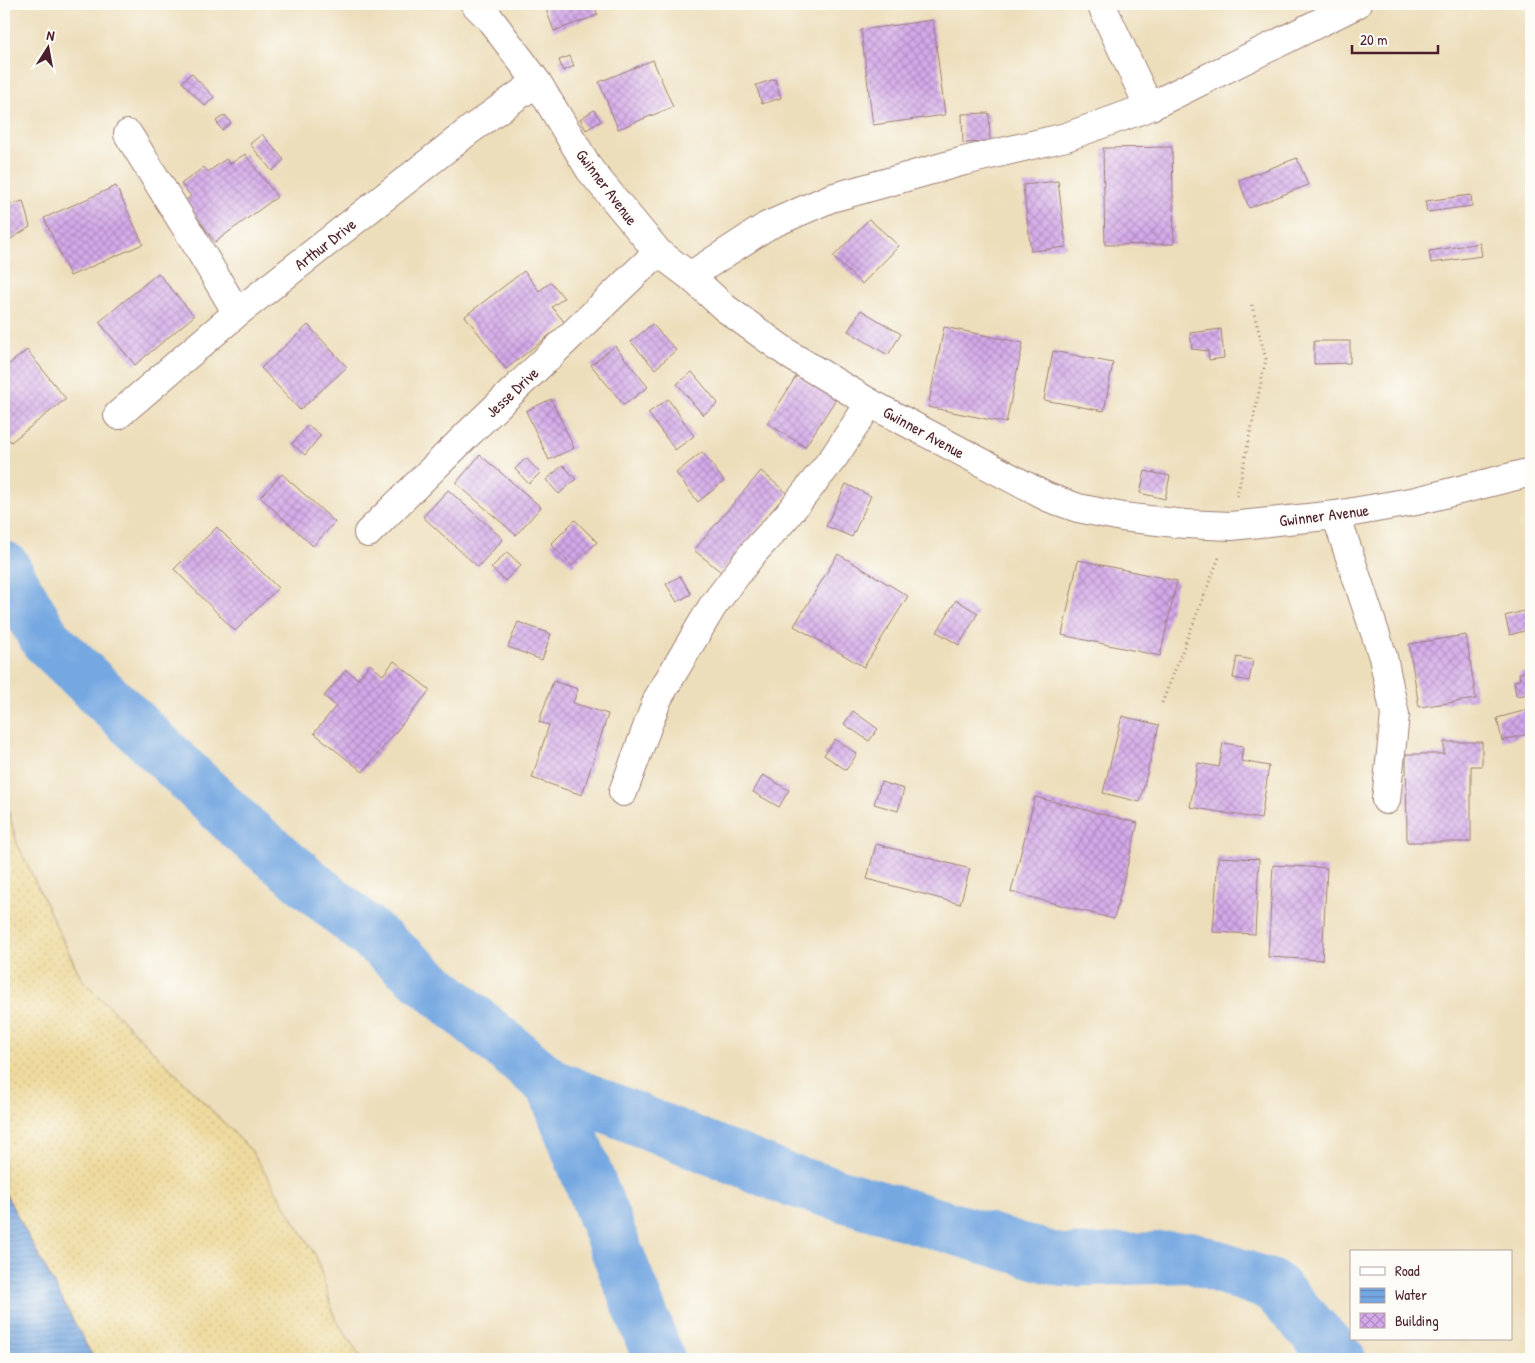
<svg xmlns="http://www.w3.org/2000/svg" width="1535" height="1363" font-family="'Patrick Hand',sans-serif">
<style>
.sand{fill:url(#sand-dots);stroke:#9c7c64}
.water{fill:url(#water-rules);stroke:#606386}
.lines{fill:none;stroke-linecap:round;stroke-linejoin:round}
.river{stroke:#75a7e1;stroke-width:52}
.building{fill:url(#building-cross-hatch)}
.minor-casing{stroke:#9c7e73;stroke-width:30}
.path{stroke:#9c7e73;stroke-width:3;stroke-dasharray:1 4;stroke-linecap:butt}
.minor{stroke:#fff;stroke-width:28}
.labels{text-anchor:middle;stroke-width:4;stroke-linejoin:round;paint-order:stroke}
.street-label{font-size:16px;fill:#4a1f2b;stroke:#fdfcf7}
</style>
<defs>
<pattern id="sand-dots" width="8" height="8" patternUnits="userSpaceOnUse" patternTransform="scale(1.25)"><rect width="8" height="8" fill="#eeda9e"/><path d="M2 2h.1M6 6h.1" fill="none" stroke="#cebb88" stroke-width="1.8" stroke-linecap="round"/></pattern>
<pattern id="water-rules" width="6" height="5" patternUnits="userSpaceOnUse" patternTransform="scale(1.25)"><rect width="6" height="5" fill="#75a7e1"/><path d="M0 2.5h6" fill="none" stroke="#6287b7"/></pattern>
<pattern id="building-cross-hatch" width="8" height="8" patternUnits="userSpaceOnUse" patternTransform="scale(1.25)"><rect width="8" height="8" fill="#d3a9e9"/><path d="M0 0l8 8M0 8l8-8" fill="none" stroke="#ad89bd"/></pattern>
</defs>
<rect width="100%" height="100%" fill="#fdfcf7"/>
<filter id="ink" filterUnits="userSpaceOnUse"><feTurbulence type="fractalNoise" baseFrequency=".02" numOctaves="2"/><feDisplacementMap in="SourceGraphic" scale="10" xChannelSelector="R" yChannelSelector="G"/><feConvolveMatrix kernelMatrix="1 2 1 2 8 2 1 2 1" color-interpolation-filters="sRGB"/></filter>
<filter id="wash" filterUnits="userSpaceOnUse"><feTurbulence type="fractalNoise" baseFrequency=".0096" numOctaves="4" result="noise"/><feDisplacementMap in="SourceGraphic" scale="20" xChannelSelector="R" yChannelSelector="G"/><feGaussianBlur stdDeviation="1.12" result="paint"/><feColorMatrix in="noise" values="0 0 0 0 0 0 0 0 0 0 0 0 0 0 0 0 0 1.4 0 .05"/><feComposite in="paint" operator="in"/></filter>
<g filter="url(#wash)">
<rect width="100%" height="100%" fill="#eddebb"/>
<path class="sand" d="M4,794l13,49 64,135 170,172 65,106 19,62 27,41h-268l-90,-168z"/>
<path class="water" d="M4,1191l90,168h-90z"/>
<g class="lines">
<path class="river" d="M4,567l42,73 194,186 312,259 234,94 276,82 128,-4 83,29 67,73
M552,1085l107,274"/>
</g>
<g id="blocks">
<path class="building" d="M544,4h49l5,11 -44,16z
M933,20l12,95 -72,10 -12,-95z
M570,56l4,10 -11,5 -4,-11z
M653,60l20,47 -55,22 -19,-47z
M191,73l23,24 -9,9 -23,-24z
M775,79l6,19 -19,6 -6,-19z
M594,110l7,11 -15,9 -6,-11z
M989,113l1,29 -27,1 -1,-29z
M225,115l6,8 -9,7 -6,-9z
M262,134l22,26 -12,11 -22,-27z
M1172,147l2,97 -69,1 -2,-97z
M245,154l32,43 -62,45 -30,-41 6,-5 -10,-12 23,-17 4,5 18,-13 4,5z
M1297,158l11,27 -59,23 -10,-28z
M1058,181l8,66 -35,4 -8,-66z
M116,186l27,58 -73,32 -26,-58z
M1471,195l1,11 -45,6 -2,-11z
M23,201l7,26 -24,15 -2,-8v-28z
M869,219l30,27 -37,38 -29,-27z
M1480,243l2,13 -51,7 -2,-12z
M524,271l15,20 12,-9 13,16 -12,9 13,16 -59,46 -41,-53z
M158,273l36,43 -59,49 -36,-43z
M861,310l40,24 -13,21 -40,-24z
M652,324l24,26 -21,19 -24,-27z
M308,325l39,42 -47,43 -39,-42z
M944,327l79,16 -17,80 -78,-16z
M1221,329l3,29 -15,2 -1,-9 -16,-2 -2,-16z
M1314,341h36v22l-36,1z
M615,346l33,41 -24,18 -33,-40z
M27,350l39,49 -55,43 -7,-9v-65z
M1053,351l60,12 -9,48 -60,-11z
M692,372l26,31 -15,12 -26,-31z
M797,375l39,24 -31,48 -38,-24z
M551,399l23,49 -25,12 -23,-49z
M668,399l26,37 -19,14 -27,-37z
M308,425l13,10 -16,20 -13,-11z
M702,452l22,29 -26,21 -22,-29z
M480,455l61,52 -25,28 -60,-52z
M526,458l14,15 -11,11 -14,-15z
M563,465l13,14 -17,15 -13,-14z
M761,471l26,22 -66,79 -27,-22z
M1145,471l25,5 -5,23 -25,-6z
M282,474l53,48 -22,24 -53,-49z
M846,484l25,12 -19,41 -26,-11z
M448,490l55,49 -25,28 -55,-50z
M575,520l22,22 -25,24 -21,-22z
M217,527l61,61 -43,43 -61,-62z
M507,552l14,13 -16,16 -14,-13z
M838,554l70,42 -44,71 -70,-41z
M1078,560l99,21 -17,75 -98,-21z
M680,576l11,18 -14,8 -11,-18z
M956,600l22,13 -19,32 -22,-13z
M1531,609v20l-21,6 -5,-19z
M518,622l33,12 -9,26 -34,-13z
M1466,635l10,64 -57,8 -10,-63z
M1237,657l16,3 -4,21 -16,-3z
M394,661l36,29 -67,82 -49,-39 22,-27 -12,-10 22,-26 12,9 12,-15 13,11z
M1531,671v23l-15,2 -2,-15 6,-1 -1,-7z
M553,681l25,8 -5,14 35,11 -26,81 -50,-17 17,-53 -10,-3z
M1531,709v24l-29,8 -5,-23z
M853,711l25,18 -9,12 -25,-17z
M1122,716l37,9 -19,77 -37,-9z
M835,739l22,15 -11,16 -22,-15z
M1444,742h38v24h-11v76h-64l-1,-88h38z
M1223,743l20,3 -2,15 28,5 -8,53 -71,-12 8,-44 21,4z
M763,775l26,15 -10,17 -26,-15z
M881,782l23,7 -6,22 -24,-7z
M1035,797l103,26 -24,96 -103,-27z
M876,844l94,25 -10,35 -93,-25z
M1218,857l41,2 -4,75 -42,-2z
M1273,865l54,3 -5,92 -54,-3z"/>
</g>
</g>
<g filter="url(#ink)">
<use href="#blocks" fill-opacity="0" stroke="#9c7e73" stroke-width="1"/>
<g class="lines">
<defs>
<path id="minor" d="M475,4l15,15 47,63 53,88 68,82 32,24 35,32 68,49 77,46 177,94 31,11 44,9 63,7 46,2 105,-11 80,-14 115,-29
M1101,4l48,103
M128,134l67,108 42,71
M690,276l77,-50 64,-28 133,-37 102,-24 83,-30 208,-103
M118,415l119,-102 233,-183 67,-48
M1336,515l47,142 12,58 -9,85
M368,533l100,-99 190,-182
M623,792l35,-94 54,-91 41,-54 33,-36 48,-60 36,-54"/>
</defs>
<use href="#minor" class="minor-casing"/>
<path class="path" d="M1237,496l29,-137 -15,-57
M1162,703l58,-148"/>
<use href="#minor" class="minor"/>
</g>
</g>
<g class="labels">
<g class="street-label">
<text transform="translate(607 187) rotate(53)" y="6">Gwinner Avenue</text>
<text transform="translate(325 244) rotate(-38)" y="6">Arthur Drive</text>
<text transform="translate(512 392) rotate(-43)" y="6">Jesse Drive</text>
<text transform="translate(924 432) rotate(29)" y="6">Gwinner Avenue</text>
<text transform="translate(1324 515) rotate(-7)" y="6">Gwinner Avenue</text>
</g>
</g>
<rect width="1535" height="1363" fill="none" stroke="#fdfcf7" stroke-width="20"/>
<rect x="1350" y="1250" width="162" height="90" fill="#fdfcf7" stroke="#b5a4a5"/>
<rect x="1360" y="1267" width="25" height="8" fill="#ffffff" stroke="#b5a4a5"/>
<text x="1395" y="1276" font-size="15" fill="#4a1f2b">Road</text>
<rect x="1360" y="1288" width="25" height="15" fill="url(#water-rules)" stroke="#b5a4a5"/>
<text x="1395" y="1300" font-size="15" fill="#4a1f2b">Water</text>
<rect x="1360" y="1313" width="25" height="15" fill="url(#building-cross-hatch)" stroke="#b5a4a5"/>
<text x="1395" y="1326" font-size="15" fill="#4a1f2b">Building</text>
<g transform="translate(48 48) rotate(11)" stroke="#fdfcf7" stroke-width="4" paint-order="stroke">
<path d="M0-4L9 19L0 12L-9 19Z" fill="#4a1f2b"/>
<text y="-8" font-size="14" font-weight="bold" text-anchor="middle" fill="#4a1f2b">N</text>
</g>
<path d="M1352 45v8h86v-8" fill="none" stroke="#4a1f2b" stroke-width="2.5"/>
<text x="1360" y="45" font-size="15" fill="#4a1f2b" stroke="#fdfcf7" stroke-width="4" paint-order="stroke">20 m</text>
</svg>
